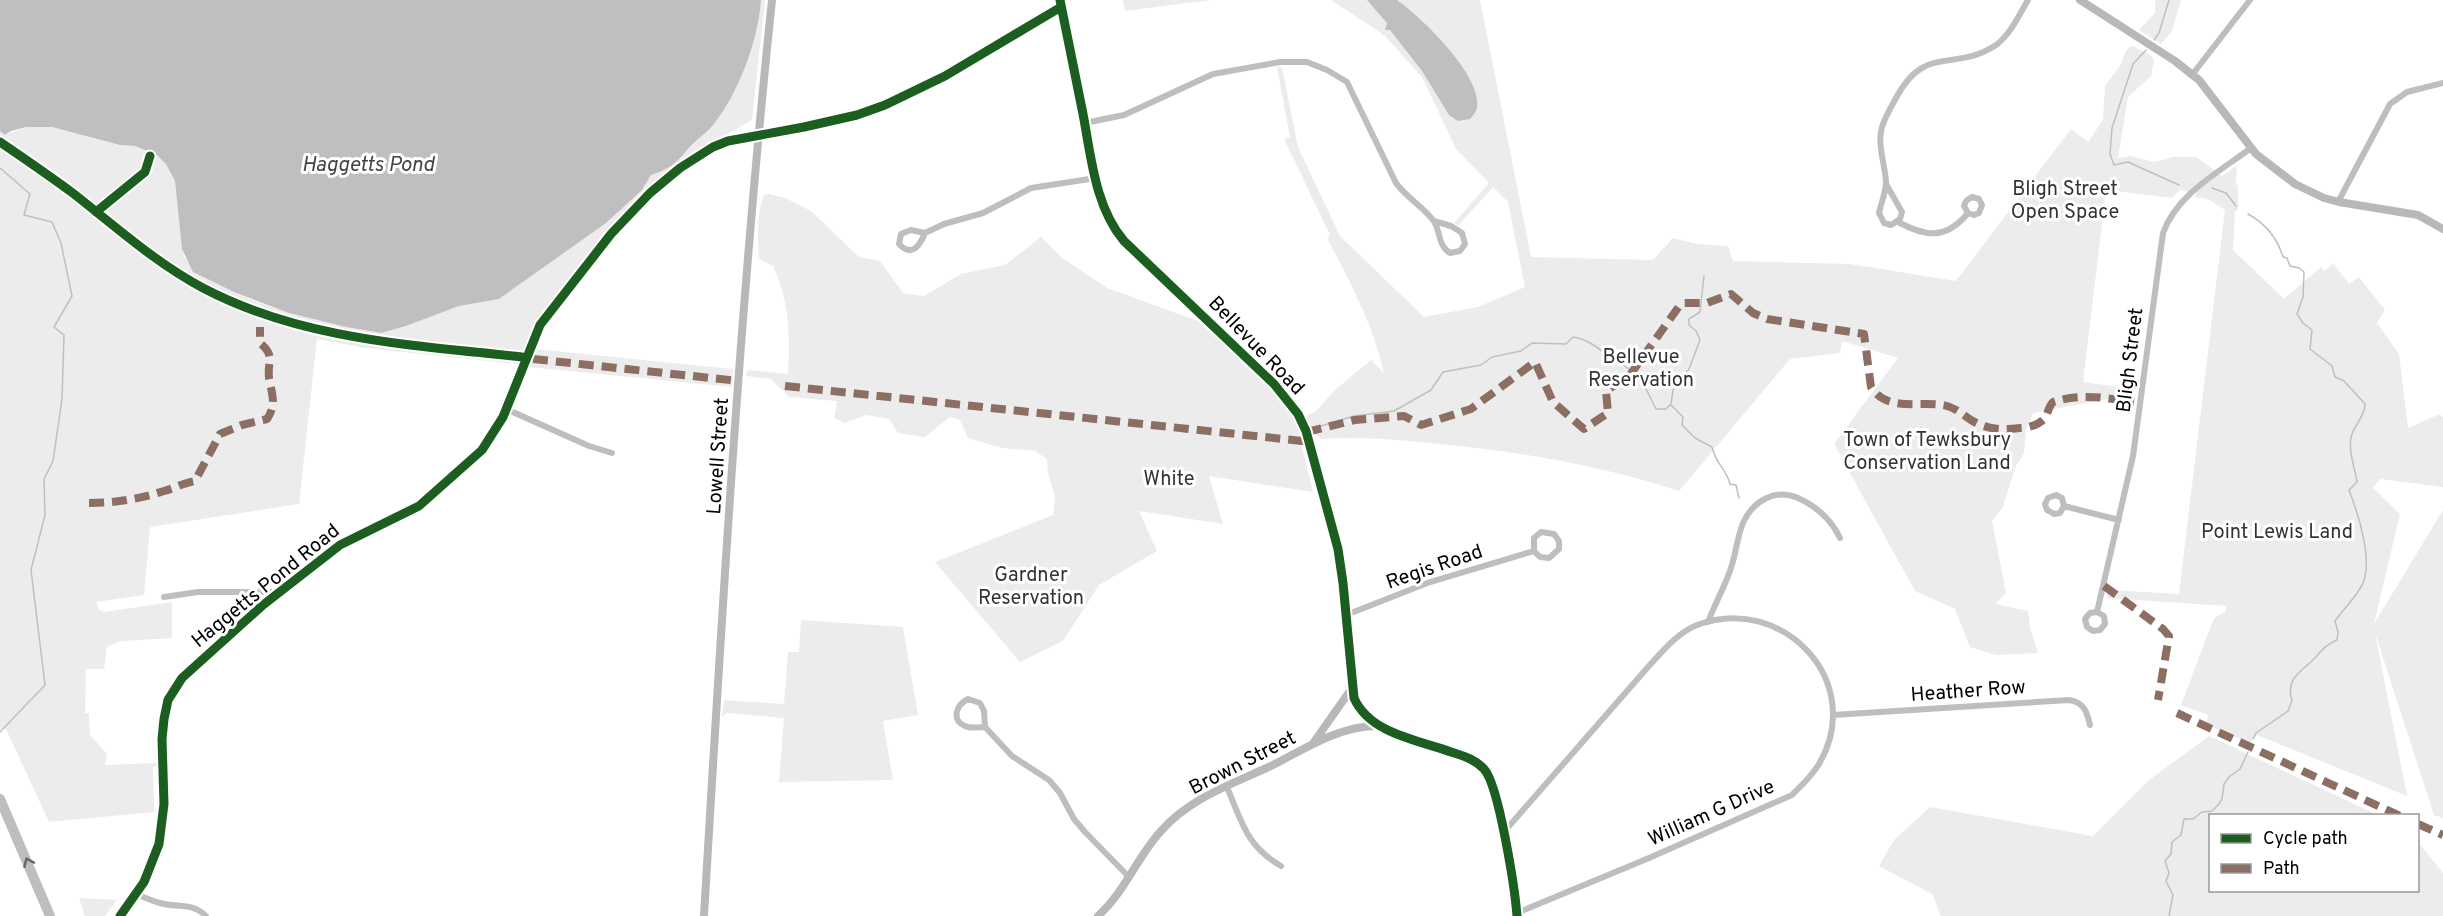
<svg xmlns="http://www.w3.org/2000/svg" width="2443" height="916" font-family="Overpass,sans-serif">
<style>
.green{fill:#ececec}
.water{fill:#bfbfbf}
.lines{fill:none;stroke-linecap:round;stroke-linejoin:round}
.stream{stroke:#bfbfbf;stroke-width:1.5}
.street{stroke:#bebebe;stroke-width:6}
.secondary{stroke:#b8b8b8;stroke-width:8}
.highway{stroke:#bebebe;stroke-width:10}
.quiet{stroke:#8d6e63;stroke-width:8;stroke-dasharray:15 8;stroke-linecap:butt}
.cycleway-casing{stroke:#fff;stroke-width:13}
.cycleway{stroke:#1b5e20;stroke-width:9}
.oneway{stroke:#686868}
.labels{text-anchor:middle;stroke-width:6;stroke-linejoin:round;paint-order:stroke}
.park-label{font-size:20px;fill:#333;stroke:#fff}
.street-label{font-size:20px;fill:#000;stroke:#fff}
.water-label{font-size:21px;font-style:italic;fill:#444;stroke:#fff}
</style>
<rect width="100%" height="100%" fill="#fff"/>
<path class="green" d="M761,0h4l-13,120 -72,41 -40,35 -53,61 -45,56 -24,51 -153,-16 -48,-9 -18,165 -149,23 -6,68 -48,7 3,8 6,2 67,-10v36l-51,3 -14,6 -3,22h-18l-1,44h4l1,22 17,19 -2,11 53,-2v2l-5,2 1,45 -105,10 -43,-93h-6v-598l5,4 21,-8h26l68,18 15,1 22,9 9,8 9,18 9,76 20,21 46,21 39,14 57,14 35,6 25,-7 53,-20 40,-7 107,-76 36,-33 9,-15c15,-5 25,-12 36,-25 8,-10 19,-16 27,-26 25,-32 44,-84 47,-124z
M1123,0h88l-86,11z
M1331,0h149l51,257 122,3 20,-22 24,6 31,2 5,15 117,3 106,17 115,-152 17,13 15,-22 2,-34 15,-20 6,-16 6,-4 19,9 3,6 -3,15 -23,21 -10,61 13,-2 23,6 19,-5h23l26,19 15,-11 -1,19 2,2v23l-3,3 -2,38 51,49 37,-32 4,4 8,-8 16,21 10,-7 26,33 -8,13 22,31 9,74 32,-14 3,4v69l-63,-8 -7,9 27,26 -26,110 69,-114v308l-9,-3 -59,-182 32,163 -150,-61 -7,8 -44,-18 2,-10 -27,-10 33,-87 12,-7v-5l-119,-8 2,-8 70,4 46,-384 -17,-11 -14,-2 3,-3 -17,-4 -8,8 -66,-8 -23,192 52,7 -1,5 -101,19 -7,18 -2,22 -8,13 -14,43 -10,12 14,72 -11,11 33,7 2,16 8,26 -42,2 -26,-8 -15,-38 -40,-18 -81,-147 64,-86 -56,-17 -2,12 -50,6 -111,132c-77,-25 -157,-39 -239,-47 -41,-4 -77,-8 -119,-5l-9,-8 -7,-15 10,-4 20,-22 36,-30 13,13c-11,-49 -34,-91 -57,-135l3,-3 -46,-96 6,-2 -13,-70h5l16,80 42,89 84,81 54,-10 47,-20 -17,-85 -15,-15 -35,39 -4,-3 35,-40 -33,-34 -34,-72 -38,-42z
M2155,0h26l-9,31 -11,13 -22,-14 16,-17z
M769,194l16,4 26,13 48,46 21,4 23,32 21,3 37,-22 44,-9 36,-28 20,20 46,31 91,33 73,65 23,29 8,23h-2l13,54 -104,-16 14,48 -84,-13 18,40 -58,34 -36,56 -43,21 -85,-100 118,-47 2,-19 -7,-22 -1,-15 -12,-8 -33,-3 -34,-10 -8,-18 -10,-3 -25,20 -27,-4 -9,-14 -23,-4 -21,8 -11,-5 3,-17 -48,-4 -18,-18 -25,-3 1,-6 41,4c2,-37 2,-73 -15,-108l-14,-7c-1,-21 -3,-44 5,-64z
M535,349l198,20 -1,18 -203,-20z
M801,620l102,7 15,88 -35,6 10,59 -114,2 5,-64 -57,-5 -5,4 2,-17 60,4 4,-52h11z
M2209,736l169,79 -168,1v74h208v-48l25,31v43h-502l-9,-22 -53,-28 15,-26 36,-33 163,29 56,-56z
M79,898l38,2 -12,16h-20z"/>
<path class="water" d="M0,0h761c-3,41 -22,92 -47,124 -8,10 -19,16 -27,26 -11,14 -20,20 -36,25l-9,15 -36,33 -107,76 -40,7 -53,20 -25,7 -35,-6 -57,-14 -55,-21 -41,-20 -11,-23 -7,-68 -9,-17 -9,-9 -22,-9 -15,-1 -68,-18h-26l-15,4 -6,4 -5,-4z
M1367,0h30c24,17 85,75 80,107 0,4 -4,8 -7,12l-12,2 -9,-6 -27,-44 -32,-41h-5l2,-7z"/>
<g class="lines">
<path class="stream" d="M2154,40l5,-7 10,-33
M2146,50l-13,14 -21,64 -2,26 4,11 14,-3 51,23
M0,168l30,26 -6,21 28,7 9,21 11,53 -18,31 10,8 -2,64 -9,62 -9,18 1,36 -14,55 14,115 -45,47
M2212,188l14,5 10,13
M2248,214c18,10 29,23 35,43l4,1 3,8 9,2 5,4 -1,25 -6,17 6,9 9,7 -2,19 22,17 3,11 9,4 21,23c0,12 -9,19 -13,30 -5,14 3,34 5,48l-8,8c9,23 26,75 12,97 -7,12 -18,23 -26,34l3,11 -1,8c-10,4 -15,10 -22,18 -14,14 -30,20 -23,43l-4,10 -32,22 -3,6
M1671,404l2,-14 16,-21 11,-29 -4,-9 -7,-6v-6l11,-7 4,-36
M1671,405l12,12 -1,8 13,13 17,9c4,18 14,21 18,37l6,1 3,13
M1308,430l46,-14 40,-5 37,-21 12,-18 38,-7 11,-8 29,-6 11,-8 34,1 7,-7c13,2 28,11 35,21h5l27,19 16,32h10l4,-4
M2169,916l4,-21 -7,-14 3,-8 -4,-12 6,-7 1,-12 9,-7 3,-16h9l9,-7 10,-1 6,-6 4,-6 2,-15 5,-7 11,-8 8,-17"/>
<path class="street" d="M2192,75l58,-75
M1085,123l39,-8 89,-41 67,-12h27l20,8 20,12 49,101c10,14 26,23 37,37 8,10 4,25 17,33l10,-2 5,-7 -3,-11 -11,-7 -17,-5
M1886,184l16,28 -2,7 -9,6 -7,-2 -5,-10c2,-10 7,-21 7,-31 -1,-18 -9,-37 -4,-55 3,-10 9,-20 14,-29 29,-55 58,-25 100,-53 14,-10 23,-30 32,-45
M2338,202l52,-98 17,-12 36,-9
M1898,222c28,15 48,18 70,-9l6,2 5,-2 3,-8 -3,-6 -7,-2 -6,4 -2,5 4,7
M925,233c-5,12 -13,25 -26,11l2,-10 10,-4 14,3 19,-9 39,-11 48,-25 65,-10
M506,409l83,37 23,7
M2064,506l-4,7 -6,1 -7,-4 -2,-6 3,-6 8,-3 6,3 2,8 55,14
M164,597l34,-5h80
M2097,612l7,4 1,8 -5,6 -7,1 -6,-4 -2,-8 5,-6 7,-1 36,-156 30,-223c14,-39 56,-61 88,-85
M1346,615l84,-33 104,-31 6,6 9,1 10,-9v-8l-5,-7 -13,-2 -7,6v13
M1708,622c7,-18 17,-36 23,-54 5,-15 6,-30 12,-45 10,-22 32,-35 55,-25 20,9 33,21 42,40
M1833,715l236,-15c15,2 18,12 21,25
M985,727l-1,-16 -4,-8 -12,-4c-12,6 -17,21 -3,27 6,3 14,1 20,1l27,29 37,24 11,13 14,26 11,13 44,45
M1226,785c16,36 19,60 55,81
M1503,833l145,-166c14,-15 29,-34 49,-42 86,-32 170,57 122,139 -7,12 -17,21 -27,31l-143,63 -132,55
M136,894c8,3 16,7 24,9 17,5 32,-1 46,13"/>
<path class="secondary" d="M1060,0c8,38 15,76 23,114 8,42 12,93 41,127l150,143 24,30 8,17 32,118 5,34 11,115c16,36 64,42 97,54 12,4 24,7 33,17 15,16 31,121 33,147
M2080,0l95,61 24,19 57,74 39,30 29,14 15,4 79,13 25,14
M1314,742l38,-54
M120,916l24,-34 15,-38 5,-40 -2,-65 2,-20 4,-19 14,-22 81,-73 77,-60 79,-39 63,-56 21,-33 37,-92 71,-91 39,-41 30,-25 33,-21 15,-6 76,-14 53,-12 28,-10 60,-29 116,-69
M704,916c18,-305 36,-612 68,-916
M1098,916c27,-24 39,-59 63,-85 29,-33 71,-47 110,-65 34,-17 67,-40 106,-40"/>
<path class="highway" d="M0,799l50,117"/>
<path class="quiet" d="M533,359l206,22
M785,386l517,55 9,-10 44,-11 49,-4 17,9 50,-16 64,-47 18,40 31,27 24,-16 -2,-22 24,-16 50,-70 4,-2h23l24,-9 22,19 14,6 97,15 7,53c16,25 47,14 72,18 12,2 19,9 28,15 16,10 31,10 49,8 8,0 19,-3 25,-10 3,-4 3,-11 8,-16 28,-9 53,-4 81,0
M89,503c27,0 50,-4 75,-12 11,-3 20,-8 31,-10l25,-47 22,-9 25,-6c10,-15 5,-24 2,-41 -2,-17 7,-22 -9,-35v-16
M2104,586l59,43 6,7 -11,64
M2177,713l223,103
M2418,824l25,11"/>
<defs>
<path id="cycleway" d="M1060,0c8,38 15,76 23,114 8,42 12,93 41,127l150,143 24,30 8,17 32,118 5,34 11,115c16,36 64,42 97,54 12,4 24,7 33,17 15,16 31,121 33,147
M0,142c25,17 50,34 74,52 42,33 82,69 129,94 99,52 210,57 319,69
M96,212l49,-40 5,-16
M120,916l24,-34 15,-38 5,-40 -2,-65 2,-20 4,-19 14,-22 81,-73 77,-60 79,-39 63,-56 21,-33 37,-92 71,-91 39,-41 30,-25 33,-21 15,-6 76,-14 53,-12 28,-10 60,-29 116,-69"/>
</defs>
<use href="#cycleway" class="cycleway-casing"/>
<use href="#cycleway" class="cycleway"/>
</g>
<defs><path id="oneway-chevron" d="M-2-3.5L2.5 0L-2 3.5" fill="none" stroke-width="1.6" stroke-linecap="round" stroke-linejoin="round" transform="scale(1.5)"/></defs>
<use class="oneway" href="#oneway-chevron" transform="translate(28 862) rotate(-114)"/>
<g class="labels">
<g class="park-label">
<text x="2065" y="195">Bligh Street<tspan x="2065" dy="23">Open Space</tspan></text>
<text x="1641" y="363">Bellevue<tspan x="1641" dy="23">Reservation</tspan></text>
<text x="1927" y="446">Town of Tewksbury<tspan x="1927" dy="23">Conservation Land</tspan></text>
<text x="1169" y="485">White</text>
<text x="2277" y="538">Point Lewis Land</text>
<text x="1031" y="581">Gardner<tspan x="1031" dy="23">Reservation</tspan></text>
</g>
<g class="street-label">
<text transform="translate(1257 345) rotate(46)" y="7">Bellevue Road</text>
<text transform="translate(2129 360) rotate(-83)" y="7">Bligh Street</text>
<text transform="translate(717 456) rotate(-86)" y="7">Lowell Street</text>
<text transform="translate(1434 566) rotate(-19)" y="7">Regis Road</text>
<text transform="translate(265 585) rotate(-39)" y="7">Haggetts Pond Road</text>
<text transform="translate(1968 690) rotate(-4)" y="7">Heather Row</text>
<text transform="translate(1242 762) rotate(-27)" y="7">Brown Street</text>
<text transform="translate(1711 812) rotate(-24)" y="7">William G Drive</text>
</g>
<g class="water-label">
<text x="368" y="171">Haggetts Pond</text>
</g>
</g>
<rect x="2209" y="814" width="210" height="78" fill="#ffffff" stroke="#999999" stroke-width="1.5"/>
<rect x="2221" y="834" width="30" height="9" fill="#1b5e20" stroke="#999999" stroke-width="1.5"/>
<text x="2263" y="844" font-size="18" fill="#000000">Cycle path</text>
<rect x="2221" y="864" width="30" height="9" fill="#8d6e63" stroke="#999999" stroke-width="1.5"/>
<text x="2263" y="874" font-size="18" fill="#000000">Path</text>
</svg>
